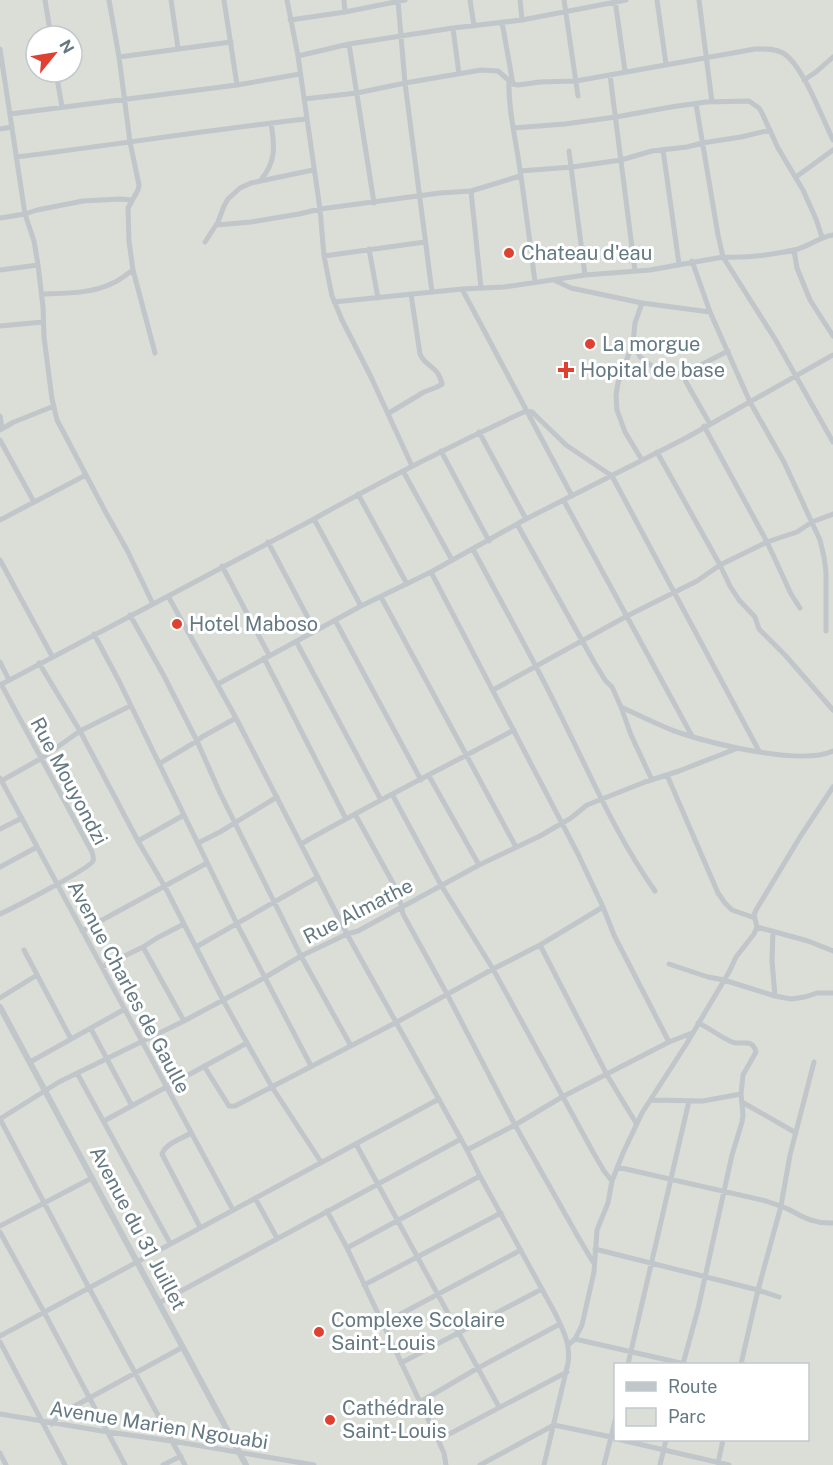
<svg xmlns="http://www.w3.org/2000/svg" width="833" height="1465" font-family="'Public Sans',sans-serif">
<style>
.green{fill:#daded6;fill-rule:evenodd}
.lines{fill:none;stroke-linecap:round;stroke-linejoin:round}
.minor{stroke:#c0c6c9;stroke-width:5}
.tertiary{stroke:#c0c6c9;stroke-width:6}
.poi-dot{fill:#e04030;stroke:#fff;stroke-width:2}
.labels{text-anchor:middle;stroke-width:6;stroke-linejoin:round;paint-order:stroke}
.poi-label{font-size:20px;fill:#657981;stroke:#fff;text-anchor:start}
.street-label{font-size:20px;fill:#657981;stroke:#fff}
</style>
<rect width="100%" height="100%" fill="#f9f9f7"/>
<path class="green" d="M0,0h833v1465h-833zM36,36h36v36h-36zM616,1364h192v76h-192z"/>
<g class="lines">
<path class="minor" d="M45,0l6,36
M109,0l10,57 11,85 9,43 -1,5 -10,18 1,33 4,29 22,83
M171,0l7,48
M224,0l13,85
M287,0l11,56 22,153 4,47 8,40 10,24 29,57 41,89
M344,0l1,12
M470,0l4,26
M520,0l2,20
M564,0l14,96
M615,0l10,71
M657,0l9,64
M699,0l13,102
M398,1l7,82 27,209
M290,20l55,-8 60,-12
M502,22l11,62
M453,28l6,46
M349,44l25,159
M0,49l25,165 9,27 4,24 5,42 1,30 8,62 5,21 48,91 22,39 26,54
M298,56l51,-12 104,-16 69,-8 104,-20
M119,57l112,-15
M56,72l6,35
M610,75l25,196
M804,80l12,-8 17,-15
M509,81c-1,27 6,55 10,82 6,40 11,80 16,119
M304,99l53,-6 48,-10 76,-13 17,1 15,13 5,1 22,-3 36,-1 179,-32c9,0 19,-1 28,4 20,12 39,65 50,87
M696,104l22,131 5,22 52,82 58,103
M10,114l227,-29 63,-11
M513,128l52,-4 51,-7 55,-10 35,-5 43,-1 10,7 3,5 16,35 25,42 13,29 6,18
M0,129l12,-2
M663,150l16,114
M569,151l16,124
M16,157c97,-12 193,-27 290,-38
M520,171l52,-4 49,-7 31,-9 35,-4 15,-4 39,-6 29,-7
M796,177l37,-27
M261,180c15,-19 14,-33 10,-57
M471,191l49,-15
M0,218l25,-4 12,-4 46,-9 37,-2 12,1
M216,225l35,-3 48,-8 21,-5 120,-16 31,-2 10,97
M205,242l13,-20 6,-16 4,-7 12,-11 11,-5 62,-13
M369,249l9,49
M794,250l3,18 13,32 23,36
M324,256l101,-14
M692,261l18,51 40,90 34,60 36,78 4,17 2,15v59
M0,270l38,-5
M556,281l15,7 71,15 68,9
M462,289l110,207
M41,294c24,-1 50,0 72,-11 7,-3 14,-9 20,-13
M334,302l128,-13 42,-2 81,-12 65,-5 73,-13c23,1 48,-2 71,-7 14,-3 25,-13 39,-15
M642,303l-7,20 -2,20 -15,40 -2,12 1,15 8,22 17,28
M0,326l43,-4
M633,343l7,14 13,10 8,2 10,1 14,7
M389,413l35,-21 13,-5 5,-3c-4,-19 -16,-16 -22,-30l-9,-60
M0,416l2,12
M710,424l-24,-42 -1,-5 8,-8 35,-18
M704,426l63,116 24,52 9,14
M0,430l14,-8 40,-16
M479,432l47,87
M0,440l34,62
M441,451l48,90
M657,452l63,113 10,21 9,14 16,17 4,12 26,26 48,55
M403,471l49,89
M358,494l49,90
M564,501l128,235
M314,519l47,87
M0,520l86,-45
M517,524l77,138 11,18 7,7 9,20c20,9 39,19 59,26 34,11 121,33 153,18
M268,542l47,89
M473,549c29,55 60,109 87,165 30,60 56,122 95,177
M0,560l52,96
M222,566l47,89
M431,572l147,282 25,53 11,28 55,107
M168,596l68,122 111,216 120,216 13,26 75,137c8,17 16,31 13,50l-24,102
M381,597l135,250
M130,615l34,61 33,65 23,52 81,163 50,90
M335,620l86,160
M94,634l25,47 118,243 74,142
M296,641l85,159
M264,658l82,161
M0,662l9,18
M39,663l41,68 58,110 27,46 58,113 24,43 25,44 49,75
M218,684l143,-78 70,-34 95,-53 160,-81 147,-83
M0,685l314,-166c69,-39 140,-75 212,-108l6,1 34,33 46,31 147,275
M493,690l134,-74 70,-35 23,-16 47,-23 30,-10 15,-10 21,-8
M621,707l10,28 21,45
M159,764l38,-23 5,-4 34,-19
M667,775l51,118 7,10 7,7 23,8
M429,776l50,89
M0,778l233,432
M1,781l41,-23 38,-27 50,-25
M392,794l49,91 52,84 100,183 11,19 8,10 -4,22 -11,27 -3,42 -12,53 -7,14 -6,5
M355,814l38,69 6,13 4,18 44,80 68,131 62,110 16,27
M0,829l22,-11
M138,841l46,-26
M198,843l22,-11 57,-35
M301,844c70,-40 142,-76 213,-114
M0,867l37,-20
M0,914c13,-6 89,-45 93,-53 1,-3 0,-6 -1,-9l-91,-168
M757,927l51,14 25,10
M82,931l125,-68
M773,931l-1,30 3,35
M540,945l67,130 29,48
M143,947l14,-9 27,-14
M196,947l122,-70
M24,950l47,89
M669,964l39,13 16,3 51,16 16,3 14,-2 12,-4h16
M102,967l41,-20 41,74
M0,998l37,-23
M91,1029l41,77
M30,1062l95,-53
M204,1066l25,40h6l162,-84 96,-53 47,-24 63,-38
M77,1073l93,170
M651,1100l52,1 38,-7
M742,1102l54,31
M0,1119l59,-37 125,-61 80,-43 37,-22 46,-22 11,-3 121,-66 61,-29 31,-18 16,-13 58,-23 34,-11 59,-23
M0,1119l89,169 96,177
M104,1121l143,-78
M191,1133c-10,6 -26,11 -29,21l38,73
M356,1144l143,263
M467,1150l48,-25 47,-28 107,-55 23,-9
M617,1167l149,34c8,3 17,5 24,9 14,8 26,14 43,13
M612,1181l11,-28 19,-40 45,-70 42,-71 7,-15 18,-23 3,-7 -3,-12 2,-5 44,-73 33,-50
M255,1198l22,40
M327,1211l20,37 91,192 6,13 2,12
M0,1226l92,-48
M0,1232l44,80 81,153
M347,1248l133,-72
M595,1249l163,41 21,7
M364,1285l137,-72
M159,1303l302,-164
M382,1324l139,-74
M0,1336l439,-237
M575,1339l110,25
M0,1342l65,123
M401,1363l141,-74
M628,1364l61,-263
M683,1364l15,-55 34,-154 10,-33 1,-7 -2,-21 2,-19 13,-23c-4,-15 -14,-6 -24,-10 -12,-5 -22,-14 -34,-19
M741,1364l17,-74 23,-84 9,-51 24,-93
M420,1402l58,-34 82,-44
M0,1414l108,18 64,9 142,24
M52,1424l8,-10 123,-67
M438,1440l129,-68
M621,1440l108,25
M0,1453l6,12
M718,1463l5,-23
M163,1465l18,-9
M480,1465l74,-40 62,13
M604,1465l12,-48
M660,1465l6,-25"/>
<path class="tertiary" d="M0,1007l246,458"/>
</g>
<g class="poi-dot">
<circle cx="509" cy="253" r="6"/>
<circle cx="590" cy="344" r="6"/>
<path d="M563 361h6v6h6v6h-6v6h-6v-6h-6v-6h6z"/>
<circle cx="177" cy="624" r="6"/>
<circle cx="319" cy="1332" r="6"/>
<circle cx="330" cy="1420" r="6"/>
</g>
<g class="labels">
<g class="poi-label">
<text x="521" y="260">Chateau d'eau</text>
<text x="602" y="351">La morgue</text>
<text x="580" y="377">Hopital de base</text>
<text x="189" y="631">Hotel Maboso</text>
<text x="331" y="1327">Complexe Scolaire<tspan x="331" dy="23">Saint-Louis</tspan></text>
<text x="342" y="1415">Cathédrale<tspan x="342" dy="23">Saint-Louis</tspan></text>
</g>
<g class="street-label">
<text transform="translate(69 781) rotate(62)" y="7">Rue Mouyondzi</text>
<text transform="translate(358 911) rotate(-27)" y="7">Rue Almathe</text>
<text transform="translate(129 987) rotate(62)" y="7">Avenue Charles de Gaulle</text>
<text transform="translate(138 1228) rotate(62)" y="7">Avenue du 31 Juillet</text>
<text transform="translate(159 1425) rotate(9)" y="7">Avenue Marien Ngouabi</text>
</g>
</g>
<rect x="614" y="1363" width="195" height="78" fill="#ffffff" stroke="#c1c9cd" stroke-width="1.5"/>
<rect x="626" y="1382" width="30" height="9" fill="#c0c6c9" stroke="#c1c9cd" stroke-width="1.5"/>
<text x="668" y="1393" font-size="18" fill="#657981">Route</text>
<rect x="626" y="1408" width="30" height="18" fill="#daded6" stroke="#c1c9cd" stroke-width="1.5"/>
<text x="668" y="1423" font-size="18" fill="#657981">Parc</text>
<g transform="translate(54 54) rotate(60)"><circle r="28" fill="#ffffff" stroke="#c1c9cd" stroke-width="1.5"/>
<path d="M0-4.5L10 22L0 15L-10 22Z" fill="#e04030"/>
<text y="-9" font-size="16" font-weight="bold" text-anchor="middle" fill="#657981">N</text>
</g>
</svg>
